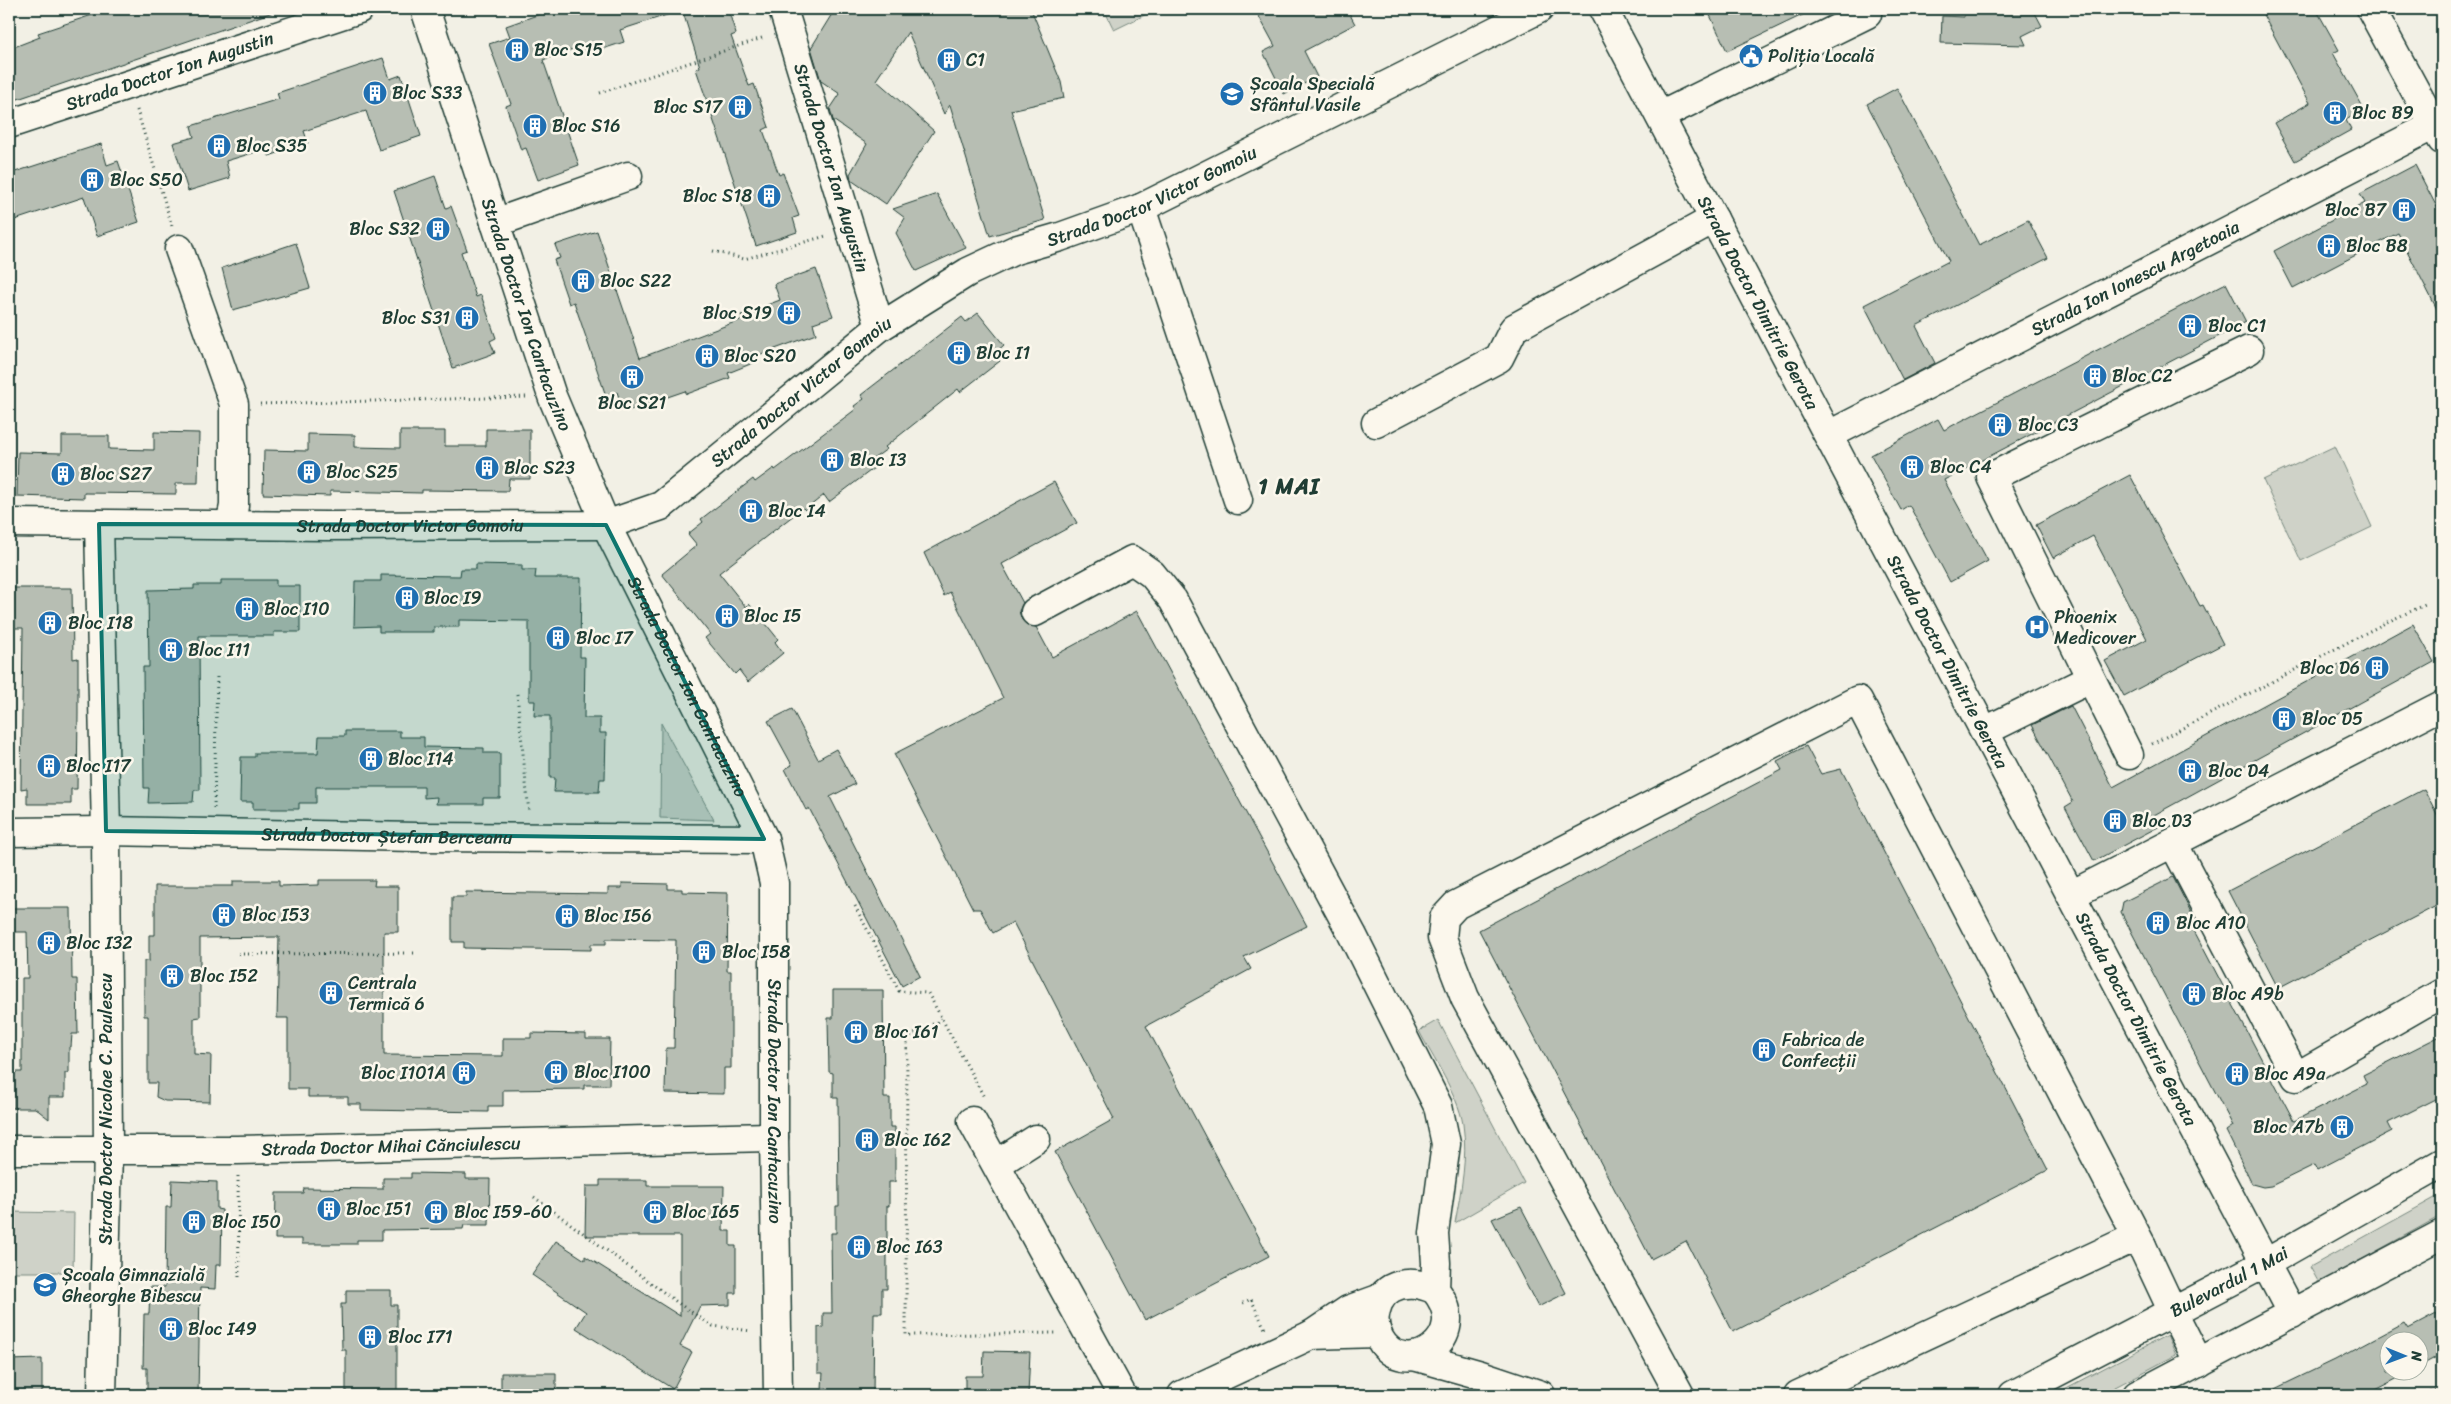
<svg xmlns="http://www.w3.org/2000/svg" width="2451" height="1404" font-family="Sriracha,sans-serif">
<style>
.green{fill:#cfd2c8;stroke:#77887e}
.building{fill:#b7beb3;stroke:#1f3d34}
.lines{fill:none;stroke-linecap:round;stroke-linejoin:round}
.minor-casing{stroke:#1f3d34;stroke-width:31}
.major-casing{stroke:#1f3d34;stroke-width:31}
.path{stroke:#1f3d34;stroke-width:3;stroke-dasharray:1 4;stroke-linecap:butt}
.minor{stroke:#fbf7ec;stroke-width:28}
.major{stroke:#fbf7ec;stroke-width:28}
.marked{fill:#0f766e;fill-opacity:0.2;stroke:#0f766e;stroke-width:4;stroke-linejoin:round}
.labels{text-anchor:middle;stroke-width:5;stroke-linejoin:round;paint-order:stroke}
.poi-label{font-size:18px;fill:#1f3d34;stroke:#fbf7ec;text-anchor:start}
.street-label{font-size:18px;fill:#1f3d34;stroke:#fbf7ec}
.district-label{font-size:22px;font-weight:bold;letter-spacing:1px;fill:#1f3d34;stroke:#fbf7ec}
</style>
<rect width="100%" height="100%" fill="#f2f0e5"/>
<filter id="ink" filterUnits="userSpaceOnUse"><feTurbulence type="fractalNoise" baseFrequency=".02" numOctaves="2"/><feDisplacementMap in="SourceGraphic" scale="10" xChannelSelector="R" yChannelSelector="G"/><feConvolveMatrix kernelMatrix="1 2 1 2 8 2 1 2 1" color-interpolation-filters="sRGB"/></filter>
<g filter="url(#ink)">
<path class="green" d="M1104,9h53l-43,21z
M2335,446l37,81 -71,34 -38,-81z
M661,723l53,97 -54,-2z
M1438,1020l86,163 -69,40c6,-33 13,-65 8,-99 -5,-29 -30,-66 -44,-93z
M2442,1194v21l-123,68 -9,-16z
M9,1212l65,1 -1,59h-64z
M2167,1335l9,20 -76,40h-47z"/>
<path class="building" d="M110,9h162l1,3 -264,90v-53l31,-12 -2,-4z
M554,9h119v4l-53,17 4,12 -40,13 -3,-9 -38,14 36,105 -41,15 -12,-32 -5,2 -15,-44 5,-2 -22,-60 21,-7 -4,-11z
M682,9h46l8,25 -5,2 18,50 5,-2 15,43 -6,3 16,45 4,-2 16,43 -6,2 4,14 -41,14 -60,-177 4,-2z
M835,9h196l30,73 3,16 -53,12 34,110 -55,16 -40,-131 -6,9 -36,-82 -32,48 58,51 -48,73 -35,-24 -1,-6 17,-30 -34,-24 -3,-11 10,-15 -19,-13 -10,-33z
M1255,9h92l8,15 -51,27 13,26 -33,17 -21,-42 12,-6z
M1707,9h108l-88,42z
M1964,9h69l9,17 -20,10 4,9 -85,-2 1,-27 22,1z
M2260,9h56l23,41 -6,3 31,56 -18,11 5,10 -56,31 -21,-38 36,-20z
M383,58l7,21 11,-4 20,61 -42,14 -13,-39 -62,20 4,12 -39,13 -3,-7 -40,12 4,17 -42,13 -15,-48 21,-6 -3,-11 88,-27 -2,-6z
M1897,88l82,157 49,-25 20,38 -132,68 19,37 -32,17 -39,-75 85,-44 -82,-157z
M101,144l6,21 11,-4 21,61 -42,14 -13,-39 -75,25v-48z
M2415,165l27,52v102l-44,-86 -105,55 -19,-37 91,-48 -5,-9z
M435,176l11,32 5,-2 16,44 -6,2 15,45 5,-2 15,43 -6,3 5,12 -42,15 -59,-177z
M937,194l29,54 -50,23 -20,-38 9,-15 -12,-9z
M597,231l43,127 103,-39 -2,-4 39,-15 -6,-16 42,-15 17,47 -20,7 3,11 -60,22 2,5 -30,12 2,5 -43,16 -2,-3 -61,21 -7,-20 -11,4 -32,-94 -5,2 -15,-44 6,-2 -5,-13z
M296,243l14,45 -77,22 -11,-42z
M2226,283l20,39 -302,158 44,81 -38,21 -41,-77 -8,5 -30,-55 67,-36 6,11z
M978,313l26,32 -10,9 6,7 -40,31 -2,-3 -73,58 2,2 -18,13 5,6 -45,34 -5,-7 -19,15 -2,-2 -84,65 27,34 3,-3 17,20 12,15 -3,3 8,11 -35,29 -9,-12 -4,4 -30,-36 5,-4 -48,-60 35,-29 -9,-11 15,-12 -2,-3 52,-40 2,3 19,-14 1,2 81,-61 -2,-3 10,-7 -3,-4 101,-78 4,5z
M486,429h44v50h-21l-1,12 -86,-1v3l-92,-2v5l-67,-2 1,-44 44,1v-17l47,1v12l45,1v-17h45v15h41z
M154,432l45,1 -1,50h-22v11l-92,-1v5l-67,-2 1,-44 44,1v-17h47v13l45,1z
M2130,475l70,131 3,-1 20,39 -99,52 -19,-35 42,-22 -54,-103 -40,22 -17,-33z
M1054,482l23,41 -75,41 21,39 -4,8 3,9 5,5 9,2 16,30 85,-46 170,315 -63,31 7,12 -105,57 123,230 -124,64 -90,-168 59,-33 -101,-197 -20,11 -13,-24h-7l-79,-155 109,-56 -53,-106 -6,4 -20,-43z
M476,564l46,1v5h14l-1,8h46l-1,79h5l-1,61h16v15h6l-1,46h-5l-1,13h-45l1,-14h-5v-62h-16l1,-15h-6v-80l-70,-1v7h-25v5h-55v-6l-25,1 1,-46h26v-6l79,1 1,-7h15z
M221,580h55v6h24v46h-26v4h-75l1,154h-6l-1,12 -45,1 1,-15h-5l-1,-121h6l-1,-77 46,-1v-4h27z
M9,588h63l1,71 5,-1v56l-1,75h-6v15h-44v-16l-6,1 2,-161h-14z
M2413,624l21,38 -280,153 6,11 -66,35 -29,-54 8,-5 -41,-77 39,-19 42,81z
M792,709l26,50 18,-10 19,35 -25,13 90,179 -18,10 -93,-178 -3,2 -21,-41 7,-4 -24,-44z
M345,731h55v6h24v10l60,1v5h16v45h-17v6h-47l1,-7 -13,1v-11h-108v16h-17v6h-46v-7h-13l1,-45h14v-4h63l1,-17h26z
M1806,746l15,28 20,-5 207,401 -315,162 -47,-91 -35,18 -172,-329 303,-160 -5,-9z
M2424,789l18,35v79l-164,85 -50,-97z
M2173,877l22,43 -5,3 104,198 73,-37 -4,-9 79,-40v61l-54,27 4,8 -75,39 -3,-5 -43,21 -8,1 -11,-3 -26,-53 7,-5 -112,-214 2,-10z
M319,880h56l-1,6h24v46h-14v123l119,1v-18h28v-5l55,1v5h24l-1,46h-25v4l-81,1v16h-15v6l-127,-2v-6h-13v-7h-40v-8h-20v-71h-11l2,-81 -79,1v79l-6,1v36l17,1 -1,47 -45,-1 -9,-4 1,-14h-9v-67h-4v-55h5v-26h6v-49h78v-5h46v5l40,-1z
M622,883l46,1v5h14v3l46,1 -1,78h4v97h-7v26l-59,-1 1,-45h8l2,-108 -70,-1v5h-15v6l-127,-2v-6h-12v-45h14v-5l142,2v-6h14z
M9,908h62l1,71h5l1,55h-6l-1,13h-2v26h-4v24h-16v22l-14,-11h-26v-36h13v-94h6l-1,-46h-18z
M833,990h50l1,108h6v29h5v55h-6v24h-2v83h-5v24h-8l-1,82h-45l-1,-7h-5l1,-15h-5v-46l5,1v-15h9l-1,-80h5v-27h3l-1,-108h-5v-25l-4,-1 -1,-54h5z
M411,1173l55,1v5h24l-1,46h-25l-1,4 -81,1v10h-25v4h-55v-5h-27l1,-46h27l1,-5 79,1v-11h28z
M172,1180l45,2v27l5,1 -1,55h-5l-1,24 -15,-1 -2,107 -51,-1v-26h-4l1,-54h5l1,-27h15l1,-80h5z
M600,1180h47v6h77l-1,45h7v15h6v47h-6v12l-30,1 -20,40 12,6 -19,37 -97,-61 10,-16 -54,-37 24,-34 29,19v-4l95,60v-80h-95l1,-50h14z
M1521,1207l45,86 -28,14 -46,-88z
M346,1290h45v15h6v90h-51v-45h-4l-1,-46h5z
M2442,1311v43l-24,13v-25h-30v30h22l-45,23h-103l73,-35 69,-37 4,6z
M984,1351l46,1 -2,43h-63v-19h18z
M42,1359v36h-33v-35z
M501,1373h55v22h-55z"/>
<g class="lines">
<defs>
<g id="minor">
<path id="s1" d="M425,9l127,387 54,129 158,314 10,44v254l4,258"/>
<path id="s2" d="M783,9l97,318"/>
<path id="s3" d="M1603,9l689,1305"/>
<path d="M2371,9l71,131"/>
<path d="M1660,116l207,-102"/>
<path id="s4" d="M9,124l350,-115"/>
<path d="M1141,208l97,292"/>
<path d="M495,223l133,-47"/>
<path d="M179,249l55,155v102l-4,19"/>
<path d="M1376,423l123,-65 15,-30 200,-109"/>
<path id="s5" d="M1829,435l613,-314"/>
<path id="s6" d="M9,523l317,3 280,-1 55,-19 219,-179 88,-55 47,-22 45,-13 81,-29 398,-199"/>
<path d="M99,524l7,307 2,320 -6,244"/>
<path d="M1035,612l97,-52 20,14 21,26 179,334 86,172 8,38 -12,89 2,30 -1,27c40,48 -31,92 -55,49 -5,-9 -7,-19 -4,-29 7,-29 37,-31 59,-20"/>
<path d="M1985,731l105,-52"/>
<path d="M2129,755l-138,-278 258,-127"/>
<path id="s7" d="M9,832l97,-1 310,6 348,2"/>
<path d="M2173,843l123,234 146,-84"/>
<path d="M2071,895l371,-190"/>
<path d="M972,1121l150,274"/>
<path id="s8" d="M9,1150h228l537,-13"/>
<path d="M997,1164l39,-25"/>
<path d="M1311,1335l66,-2"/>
<path d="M1414,1356l67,19 60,20"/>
<path d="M1182,1395l129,-60 37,-25 33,-12"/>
<path d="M1680,1395l-215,-397 -23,-60 2,-20 12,-13 402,-205 284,546 31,66"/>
<path d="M1798,1395l327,-153h8l9,4"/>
</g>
<g id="major">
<path d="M2173,1312l26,51"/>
<path id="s9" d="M2013,1395l253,-132 176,-100"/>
<path d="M2137,1395l305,-161"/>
</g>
</defs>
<use href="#minor" class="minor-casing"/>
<use href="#major" class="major-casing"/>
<path class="path" d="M600,93l165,-56
M137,110l35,116
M713,251l31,8 82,-23
M260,404l266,-7
M517,694l12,119
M2152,744l237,-123 36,-16
M214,808l3,-132
M855,906l44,85 29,2 56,104
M238,954l179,-1
M942,1019l-35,19 -1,297 152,-2
M238,1176l1,103
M534,1197l151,111 28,18 38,5
M1243,1303l8,-4 14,30
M2420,1395l22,-5"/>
<use href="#minor" class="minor"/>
<use href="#major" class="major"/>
</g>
</g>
<path class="marked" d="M99,524l507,1 158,314 -658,-8z"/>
<defs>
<symbol id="building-disc" viewBox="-11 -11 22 22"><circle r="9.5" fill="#1f6fb2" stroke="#fbf7ec"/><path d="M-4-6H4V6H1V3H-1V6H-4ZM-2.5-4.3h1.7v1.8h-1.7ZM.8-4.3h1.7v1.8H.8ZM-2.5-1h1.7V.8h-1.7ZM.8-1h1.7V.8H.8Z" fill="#fff"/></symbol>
<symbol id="civic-disc" viewBox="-11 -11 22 22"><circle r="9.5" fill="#1f6fb2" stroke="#fbf7ec"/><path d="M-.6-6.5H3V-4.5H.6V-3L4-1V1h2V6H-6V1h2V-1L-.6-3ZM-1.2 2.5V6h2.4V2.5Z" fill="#fff"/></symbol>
<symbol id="school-disc" viewBox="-11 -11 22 22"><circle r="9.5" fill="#1f6fb2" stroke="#fbf7ec"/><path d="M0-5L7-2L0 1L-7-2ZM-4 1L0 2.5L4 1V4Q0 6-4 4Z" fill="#fff"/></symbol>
<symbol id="hospital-disc" viewBox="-11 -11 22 22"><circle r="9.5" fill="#1f6fb2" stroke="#fbf7ec"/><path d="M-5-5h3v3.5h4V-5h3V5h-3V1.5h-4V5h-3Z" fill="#fff"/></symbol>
</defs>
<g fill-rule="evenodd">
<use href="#building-disc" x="503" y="36" width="28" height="28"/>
<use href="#civic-disc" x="1737" y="42" width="28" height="28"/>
<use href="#building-disc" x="935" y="46" width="28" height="28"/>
<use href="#building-disc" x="361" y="79" width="28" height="28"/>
<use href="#school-disc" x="1218" y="80" width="28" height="28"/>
<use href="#building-disc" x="726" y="93" width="28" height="28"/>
<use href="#building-disc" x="2321" y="99" width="28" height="28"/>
<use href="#building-disc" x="521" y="112" width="28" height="28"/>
<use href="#building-disc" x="205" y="132" width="28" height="28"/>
<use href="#building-disc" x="78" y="166" width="28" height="28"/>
<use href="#building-disc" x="755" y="182" width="28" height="28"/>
<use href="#building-disc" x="2390" y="196" width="28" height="28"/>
<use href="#building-disc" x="424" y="215" width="28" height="28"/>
<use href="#building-disc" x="2315" y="232" width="28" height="28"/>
<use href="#building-disc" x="569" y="267" width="28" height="28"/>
<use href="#building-disc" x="775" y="299" width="28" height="28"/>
<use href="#building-disc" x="453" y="304" width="28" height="28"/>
<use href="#building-disc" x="2176" y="312" width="28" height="28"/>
<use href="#building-disc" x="945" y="339" width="28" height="28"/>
<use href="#building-disc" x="693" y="342" width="28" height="28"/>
<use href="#building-disc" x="2081" y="362" width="28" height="28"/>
<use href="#building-disc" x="618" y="363" width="28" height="28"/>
<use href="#building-disc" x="1986" y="411" width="28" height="28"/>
<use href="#building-disc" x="818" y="446" width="28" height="28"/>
<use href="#building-disc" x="1898" y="453" width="28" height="28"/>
<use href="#building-disc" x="473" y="454" width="28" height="28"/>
<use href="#building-disc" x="295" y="458" width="28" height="28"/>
<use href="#building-disc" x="49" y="460" width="28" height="28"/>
<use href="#building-disc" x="737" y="497" width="28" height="28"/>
<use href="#building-disc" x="393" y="584" width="28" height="28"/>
<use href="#building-disc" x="233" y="595" width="28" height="28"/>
<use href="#building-disc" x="713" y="602" width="28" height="28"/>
<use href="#building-disc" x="36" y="609" width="28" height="28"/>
<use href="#hospital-disc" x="2023" y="613" width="28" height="28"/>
<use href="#building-disc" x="544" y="624" width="28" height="28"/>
<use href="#building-disc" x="157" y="636" width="28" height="28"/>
<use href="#building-disc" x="2363" y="654" width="28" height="28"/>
<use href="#building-disc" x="2270" y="705" width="28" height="28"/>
<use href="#building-disc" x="357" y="745" width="28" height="28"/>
<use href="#building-disc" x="35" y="752" width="28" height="28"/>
<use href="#building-disc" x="2176" y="757" width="28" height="28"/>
<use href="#building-disc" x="2101" y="807" width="28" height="28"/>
<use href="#building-disc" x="210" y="901" width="28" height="28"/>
<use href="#building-disc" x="553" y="902" width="28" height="28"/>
<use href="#building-disc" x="2144" y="909" width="28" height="28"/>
<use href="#building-disc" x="35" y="929" width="28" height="28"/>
<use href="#building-disc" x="690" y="938" width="28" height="28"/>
<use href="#building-disc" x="158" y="962" width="28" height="28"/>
<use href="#building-disc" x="317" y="979" width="28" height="28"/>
<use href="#building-disc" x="2180" y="980" width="28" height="28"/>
<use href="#building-disc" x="842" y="1018" width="28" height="28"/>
<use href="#building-disc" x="1750" y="1036" width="28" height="28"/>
<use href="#building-disc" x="542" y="1058" width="28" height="28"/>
<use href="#building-disc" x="450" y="1059" width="28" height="28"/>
<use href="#building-disc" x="2223" y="1060" width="28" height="28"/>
<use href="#building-disc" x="2328" y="1113" width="28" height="28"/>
<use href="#building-disc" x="853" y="1126" width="28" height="28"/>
<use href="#building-disc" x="315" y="1195" width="28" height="28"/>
<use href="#building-disc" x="422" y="1198" width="28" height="28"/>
<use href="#building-disc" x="641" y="1198" width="28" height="28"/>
<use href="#building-disc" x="180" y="1208" width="28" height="28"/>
<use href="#building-disc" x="845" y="1233" width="28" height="28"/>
<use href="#school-disc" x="31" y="1271" width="28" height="28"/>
<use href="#building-disc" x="157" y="1315" width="28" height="28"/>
<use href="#building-disc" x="356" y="1323" width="28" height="28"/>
</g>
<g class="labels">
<g class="poi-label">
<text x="534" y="56">Bloc S15</text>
<text x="1768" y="62">Poliția Locală</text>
<text x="966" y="66">C1</text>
<text x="1250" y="90">Școala Specială<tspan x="1250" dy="21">Sfântul Vasile</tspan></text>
<text x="392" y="99">Bloc S33</text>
<text x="722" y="113" text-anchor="end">Bloc S17</text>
<text x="2352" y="119">Bloc B9</text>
<text x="552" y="132">Bloc S16</text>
<text x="236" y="152">Bloc S35</text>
<text x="110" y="186">Bloc S50</text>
<text x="752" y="202" text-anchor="end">Bloc S18</text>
<text x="2386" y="216" text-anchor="end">Bloc B7</text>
<text x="420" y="235" text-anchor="end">Bloc S32</text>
<text x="2346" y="252">Bloc B8</text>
<text x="600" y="287">Bloc S22</text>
<text x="772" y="319" text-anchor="end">Bloc S19</text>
<text x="450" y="324" text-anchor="end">Bloc S31</text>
<text x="2208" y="332">Bloc C1</text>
<text x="976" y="359">Bloc I1</text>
<text x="724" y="362">Bloc S20</text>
<text x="2112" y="382">Bloc C2</text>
<text x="632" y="409" text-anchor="middle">Bloc S21</text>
<text x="2018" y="431">Bloc C3</text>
<text x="850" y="466">Bloc I3</text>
<text x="1930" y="473">Bloc C4</text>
<text x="504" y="474">Bloc S23</text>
<text x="326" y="478">Bloc S25</text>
<text x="80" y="480">Bloc S27</text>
<text x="768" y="517">Bloc I4</text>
<text x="424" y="604">Bloc I9</text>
<text x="264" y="615">Bloc I10</text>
<text x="744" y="622">Bloc I5</text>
<text x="2054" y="623">Phoenix<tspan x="2054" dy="21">Medicover</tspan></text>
<text x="68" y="629">Bloc I18</text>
<text x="576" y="644">Bloc I7</text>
<text x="188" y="656">Bloc I11</text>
<text x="2360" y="674" text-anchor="end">Bloc D6</text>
<text x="2302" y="725">Bloc D5</text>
<text x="388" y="765">Bloc I14</text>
<text x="66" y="772">Bloc I17</text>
<text x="2208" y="777">Bloc D4</text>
<text x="2132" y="827">Bloc D3</text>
<text x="242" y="921">Bloc I53</text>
<text x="584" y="922">Bloc I56</text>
<text x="2176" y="929">Bloc A10</text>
<text x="66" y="949">Bloc I32</text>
<text x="722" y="958">Bloc I58</text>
<text x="190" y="982">Bloc I52</text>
<text x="348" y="989">Centrala<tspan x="348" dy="21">Termică 6</tspan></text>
<text x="2212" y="1000">Bloc A9b</text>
<text x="874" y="1038">Bloc I61</text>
<text x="1782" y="1046">Fabrica de<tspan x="1782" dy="21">Confecții</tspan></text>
<text x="574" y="1078">Bloc I100</text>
<text x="446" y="1079" text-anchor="end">Bloc I101A</text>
<text x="2254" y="1080">Bloc A9a</text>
<text x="2324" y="1133" text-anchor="end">Bloc A7b</text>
<text x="884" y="1146">Bloc I62</text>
<text x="346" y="1215">Bloc I51</text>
<text x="454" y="1218">Bloc I59-60</text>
<text x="672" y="1218">Bloc I65</text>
<text x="212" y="1228">Bloc I50</text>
<text x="876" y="1253">Bloc I63</text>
<text x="62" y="1281">Școala Gimnazială<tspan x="62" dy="21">Gheorghe Bibescu</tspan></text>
<text x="188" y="1335">Bloc I49</text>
<text x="388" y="1343">Bloc I71</text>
</g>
<g class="street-label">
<text dy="6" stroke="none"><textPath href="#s4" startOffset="169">Strada Doctor Ion Augustin</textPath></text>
<text dy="6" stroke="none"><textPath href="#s2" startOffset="166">Strada Doctor Ion Augustin</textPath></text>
<text dy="6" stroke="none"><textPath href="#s6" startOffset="1241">Strada Doctor Victor Gomoiu</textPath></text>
<text dy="6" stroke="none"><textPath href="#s5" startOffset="344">Strada Ion Ionescu Argetoaia</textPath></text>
<text dy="6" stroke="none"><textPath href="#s3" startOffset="332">Strada Doctor Dimitrie Gerota</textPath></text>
<text dy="6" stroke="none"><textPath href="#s1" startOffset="322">Strada Doctor Ion Cantacuzino</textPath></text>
<text dy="6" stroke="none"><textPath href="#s6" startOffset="836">Strada Doctor Victor Gomoiu</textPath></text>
<text dy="6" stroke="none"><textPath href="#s6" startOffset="401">Strada Doctor Victor Gomoiu</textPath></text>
<text dy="6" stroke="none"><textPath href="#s3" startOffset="738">Strada Doctor Dimitrie Gerota</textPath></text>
<text dy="6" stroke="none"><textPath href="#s1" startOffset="728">Strada Doctor Ion Cantacuzino</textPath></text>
<text dy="6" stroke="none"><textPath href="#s7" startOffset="378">Strada Doctor Ștefan Berceanu</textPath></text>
<text dy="6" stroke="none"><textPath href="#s3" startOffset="1142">Strada Doctor Dimitrie Gerota</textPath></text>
<text dy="6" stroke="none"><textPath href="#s1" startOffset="1162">Strada Doctor Ion Cantacuzino</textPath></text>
<text transform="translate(106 1109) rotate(-90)" y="6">Strada Doctor Nicolae C. Paulescu</text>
<text dy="6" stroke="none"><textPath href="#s8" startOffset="382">Strada Doctor Mihai Cănciulescu</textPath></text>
<text dy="6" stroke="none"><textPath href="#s9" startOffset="244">Bulevardul 1 Mai</textPath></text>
</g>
<g class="district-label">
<text x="1289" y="494">1 MAI</text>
</g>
</g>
<rect width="2451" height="1404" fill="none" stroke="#fbf7ec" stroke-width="30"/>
<rect x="15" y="15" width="2421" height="1374" fill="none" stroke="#1f3d34" stroke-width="2" filter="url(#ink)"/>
<g transform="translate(2404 1356) rotate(91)"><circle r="24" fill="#fbf7ec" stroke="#a3ada2"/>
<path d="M0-4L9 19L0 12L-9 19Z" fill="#1f6fb2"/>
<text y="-8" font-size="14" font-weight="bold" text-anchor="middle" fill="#1f3d34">N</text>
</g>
</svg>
